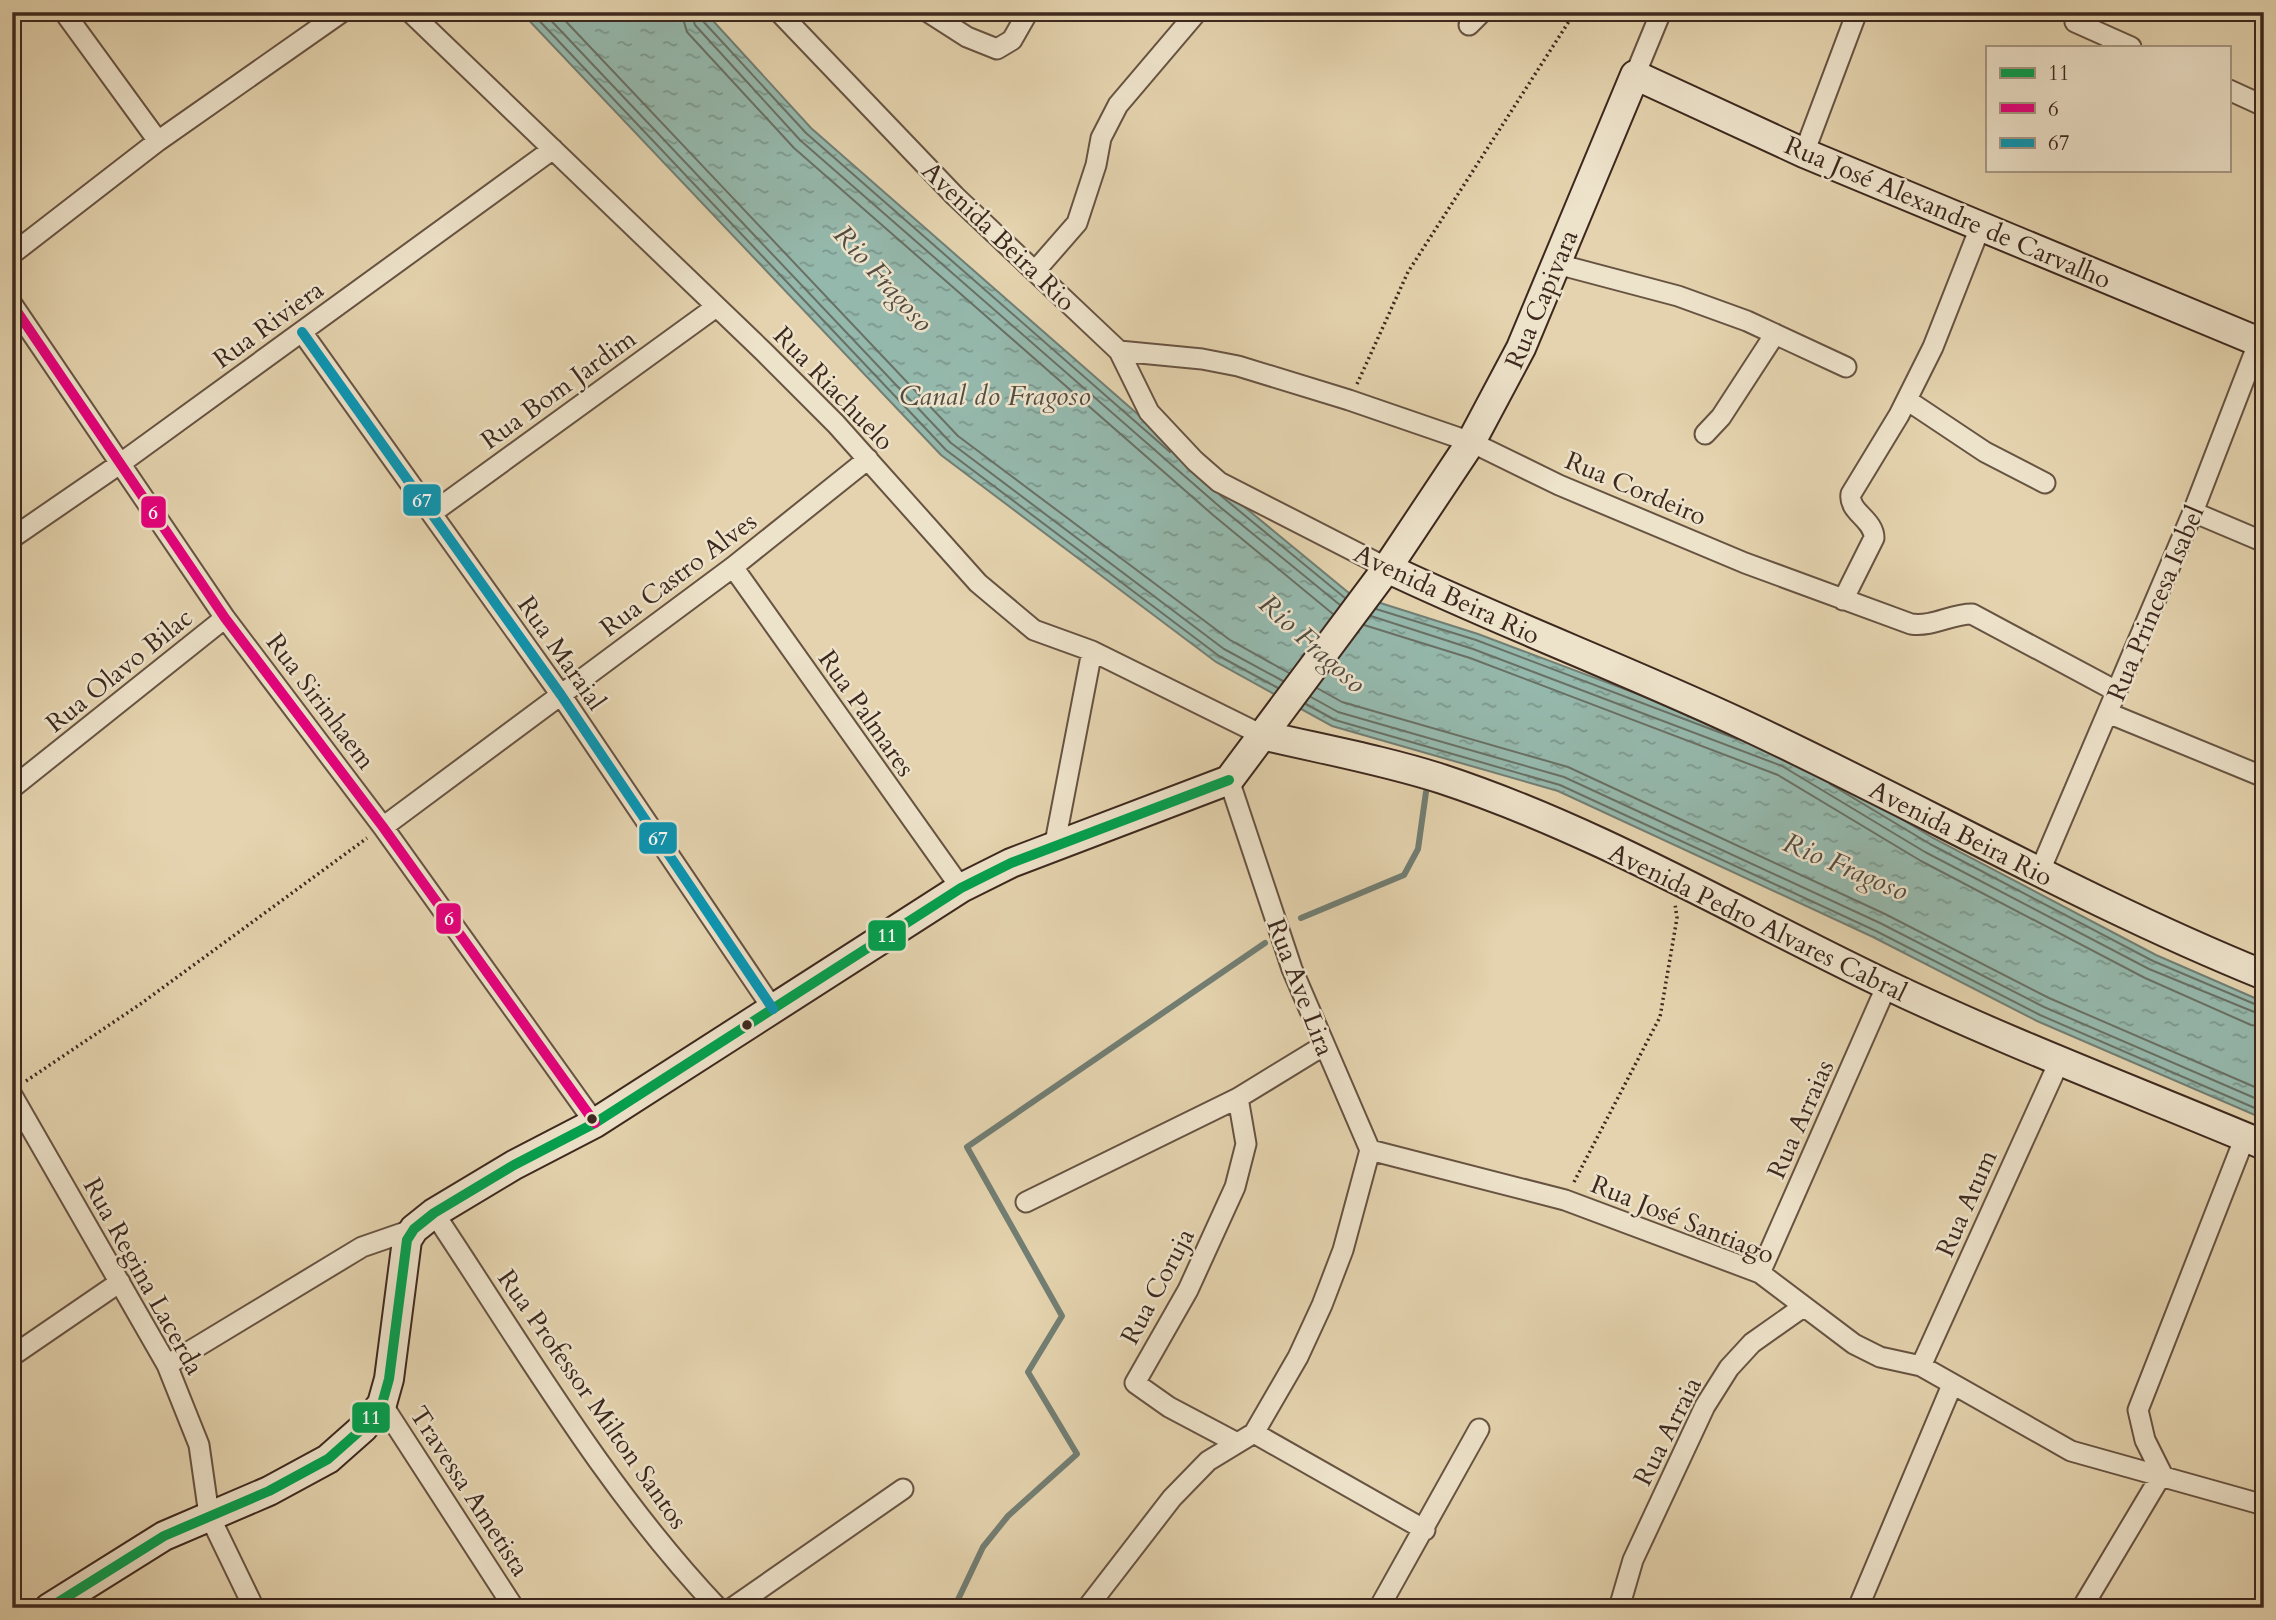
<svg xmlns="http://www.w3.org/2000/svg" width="2276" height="1620" font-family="Cardo,serif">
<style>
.water{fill:url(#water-ripples);stroke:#727e73;stroke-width:2}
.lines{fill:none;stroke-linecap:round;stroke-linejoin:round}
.shore{stroke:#697065;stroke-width:2}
.stream{stroke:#727e73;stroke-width:6}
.street-casing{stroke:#675342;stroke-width:23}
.secondary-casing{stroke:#3d281e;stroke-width:32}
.path{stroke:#3d281e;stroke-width:3.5;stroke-dasharray:2 3.5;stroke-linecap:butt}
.street{stroke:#ede2ca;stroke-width:19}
.secondary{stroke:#ede2ca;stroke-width:28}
.bus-1-casing{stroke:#ede2ca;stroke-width:16}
.bus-2-casing{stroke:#ede2ca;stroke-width:16}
.bus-3-casing{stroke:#ede2ca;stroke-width:16}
.bus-1{stroke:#03a04e;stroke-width:10}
.bus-2{stroke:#e5007d;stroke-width:10}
.bus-3{stroke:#0996b4;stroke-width:10}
.bus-dot{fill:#3d281e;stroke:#ede2ca;stroke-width:2.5}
.labels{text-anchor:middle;stroke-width:5;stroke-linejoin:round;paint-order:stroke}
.street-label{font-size:26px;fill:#3d281e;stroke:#ede2ca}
.water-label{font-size:28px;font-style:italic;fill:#534c42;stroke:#ede2ca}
.line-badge{stroke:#ede2ca;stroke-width:2.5}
.badge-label{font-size:19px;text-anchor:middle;font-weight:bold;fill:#fff}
</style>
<defs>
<pattern id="water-ripples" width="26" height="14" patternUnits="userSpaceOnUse" patternTransform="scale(1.75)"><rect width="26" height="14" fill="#95b8ac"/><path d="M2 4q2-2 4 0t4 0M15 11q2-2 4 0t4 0" fill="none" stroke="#7b968b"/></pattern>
</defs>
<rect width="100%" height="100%" fill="#e4d3ae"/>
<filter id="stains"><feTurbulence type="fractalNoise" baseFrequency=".00286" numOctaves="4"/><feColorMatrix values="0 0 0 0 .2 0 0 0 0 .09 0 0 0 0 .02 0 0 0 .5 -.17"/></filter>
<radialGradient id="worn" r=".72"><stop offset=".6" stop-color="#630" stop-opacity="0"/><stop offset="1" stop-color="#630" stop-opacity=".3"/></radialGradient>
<path class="water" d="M521,12h184l106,116 419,367 119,98 129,41 311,117 144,87 223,117 108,47v117l-227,-98 -164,-84 -315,-146 -226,-65 -116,-64 -275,-207z"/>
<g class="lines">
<path class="shore" d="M531,12l415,438 273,206 59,32
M543,12l408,431 273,206 59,32
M557,12l401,424 272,204 59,33
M681,12l6,20 107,116 419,367 120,99
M691,12l4,13 105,115 420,367 120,98
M700,12l2,8 104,113 364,319
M1220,495l125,103
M1376,609l100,31 261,99
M1371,616l102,33 309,117 143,86 224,117 115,47
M1364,625l106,33 308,117 143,86 224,117 106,47 13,2
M1317,688l25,14 226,65 317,147 164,84 215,93
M1311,697l27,15 226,65 316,146 164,84 220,95
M1306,704l29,16 225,65 316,146 164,84 224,97
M1830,784l100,60 223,117 111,47"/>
<path class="stream" d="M1301,918l103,-43 14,-26 8,-57
M954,1608l29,-61 25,-31 69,-62 -49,-82 34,-56 -95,-169 298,-204"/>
<defs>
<path id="street" d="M64,12l94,129
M410,12l354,340 72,72 142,159 56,47 58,21 170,84
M779,12l176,184 164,155 30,61 46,49 24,21 168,86
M928,12l39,25 30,12 15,-9 16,-28
M2075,22l56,25
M1469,25l13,-13
M1635,75l26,-63
M2229,90l35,16
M1804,153l53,-141
M12,254l146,-113 184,-129
M1557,264l121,32 69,25 99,46
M1036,270l41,-47 19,-58 5,-27 17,-33 79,-93
M12,304l213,314 158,209 212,296
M302,332l259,363 212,314
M1119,351l83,8 36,7 111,34 122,42 88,43 186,78 166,61c23,3 39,-10 61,-10l144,77
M1907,400l78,52 60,31
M1705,434l16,-17 54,-83
M2193,512l71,30
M432,513l284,-206
M12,538l109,-75 432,-314
M733,567l228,321
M1843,600l31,-62c0,-19 -26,-26 -23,-44l48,-79 34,-68 48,-122
M2108,713l156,64
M12,788l213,-170
M383,827l350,-260 135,-108
M1054,848l38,-197
M2039,873l154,-361 66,-171
M12,1095l155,270 32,80 10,70 45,93
M1370,1150l195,50 195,73 94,71 26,13 41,9 150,85 193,54
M1026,1202l212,-104 85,-52
M434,1213c90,135 172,277 284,395
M1760,1273l127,-288
M12,1356l108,-74
M167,1365l195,-118 52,-18
M1921,1366l138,-304
M382,1404l132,204
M1254,1433l171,97
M1237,1443l-68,-36 -34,-24 53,-93 47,-103 11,-43 -8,-46
M732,1608l171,-119
M1087,1608l85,-110 36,-37 46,-28 44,-76 24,-52 21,-55 27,-100 -78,-181 -63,-189
M1379,1608l100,-179
M1619,1608l14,-48 72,-154 24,-38 23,-25 51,-36
M1858,1608l94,-223
M2082,1608l80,-134 -17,-34 -7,-30 107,-273"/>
<path id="secondary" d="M1387,568c116,55 237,101 353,155 176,82 344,179 524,252
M1262,735c59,14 121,25 180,44 155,51 298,136 445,206 124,59 251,107 377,160
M49,1608l115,-72 105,-45 59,-32 35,-31 19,-24 7,-25 18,-139 7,-11 20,-16 80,-48 81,-42 366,-235 50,-25 218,-83 158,-212 84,-126 50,-94 114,-273 169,78 460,191"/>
</defs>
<use href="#street" class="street-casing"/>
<use href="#secondary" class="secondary-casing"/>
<path class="path" d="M1357,384l51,-112 167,-260
M26,1081l113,-76 228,-167
M1574,1182l86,-165 17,-99 -2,-14"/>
<use href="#street" class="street"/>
<use href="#secondary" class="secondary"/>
<defs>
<path id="bus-1" d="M49,1608l115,-72 105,-45 59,-32 35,-31 19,-24 7,-25 18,-139 7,-11 20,-16 80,-48 81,-42 366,-235 50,-25 218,-83"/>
<path id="bus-2" d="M12,304l213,314 158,209 212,296"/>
<path id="bus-3" d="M302,332l259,363 212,314"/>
</defs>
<use href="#bus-1" class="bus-1-casing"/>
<use href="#bus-2" class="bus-2-casing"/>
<use href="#bus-3" class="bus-3-casing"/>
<use href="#bus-1" class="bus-1"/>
<use href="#bus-2" class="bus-2"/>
<use href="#bus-3" class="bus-3"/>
</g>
<g class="bus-dot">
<circle cx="747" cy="1025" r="6"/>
<circle cx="592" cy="1119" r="6"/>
</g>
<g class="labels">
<g class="street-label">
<text transform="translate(1948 212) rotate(23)" y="9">Rua José Alexandre de Carvalho</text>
<text transform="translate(999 236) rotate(44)" y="9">Avenida Beira Rio</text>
<text transform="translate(1541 299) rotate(-67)" y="9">Rua Capivara</text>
<text transform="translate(268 324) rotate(-36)" y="9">Rua Riviera</text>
<text transform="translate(834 388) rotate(46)" y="9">Rua Riachuelo</text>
<text transform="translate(558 389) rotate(-36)" y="9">Rua Bom Jardim</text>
<text transform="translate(1636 488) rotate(23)" y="9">Rua Cordeiro</text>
<text transform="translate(678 574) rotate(-37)" y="9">Rua Castro Alves</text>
<text transform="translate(1447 594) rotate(25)" y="9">Avenida Beira Rio</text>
<text transform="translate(2155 603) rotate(-67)" y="9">Rua Princesa Isabel</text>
<text transform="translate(562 653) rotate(55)" y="9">Rua Maraial</text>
<text transform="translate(119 670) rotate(-39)" y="9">Rua Olavo Bilac</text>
<text transform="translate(321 701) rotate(53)" y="9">Rua Sirinhaem</text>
<text transform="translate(867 713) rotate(55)" y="9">Rua Palmares</text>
<text transform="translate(1961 833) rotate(27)" y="9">Avenida Beira Rio</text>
<text transform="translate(1758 922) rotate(26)" y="9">Avenida Pedro Alvares Cabral</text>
<text transform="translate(1301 987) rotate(69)" y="9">Rua Ave Lira</text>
<text transform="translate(1800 1119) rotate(-66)" y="9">Rua Arraias</text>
<text transform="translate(1966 1203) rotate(-66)" y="9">Rua Atum</text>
<text transform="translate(1683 1219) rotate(22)" y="9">Rua José Santiago</text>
<text transform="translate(144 1276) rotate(61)" y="9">Rua Regina Lacerda</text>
<text transform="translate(1157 1286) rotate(-62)" y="9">Rua Coruja</text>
<text transform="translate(593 1399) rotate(55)" y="9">Rua Professor Milton Santos</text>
<text transform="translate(1667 1431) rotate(-63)" y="9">Rua Arraia</text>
<text transform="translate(470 1491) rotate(57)" y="9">Travessa Ametista</text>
</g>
<g class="water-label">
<text transform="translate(884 278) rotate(48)" y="10">Rio Fragoso</text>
<text x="995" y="405">Canal do Fragoso</text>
<text transform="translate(1313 643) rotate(42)" y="10">Rio Fragoso</text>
<text transform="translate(1846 866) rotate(23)" y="10">Rio Fragoso</text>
</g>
</g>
<g class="line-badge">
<rect x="402" y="483" width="40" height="34" rx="7" fill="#0996b4"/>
<rect x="140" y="495" width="27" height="34" rx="7" fill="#e5007d"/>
<rect x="638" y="821" width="40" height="34" rx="7" fill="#0996b4"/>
<rect x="435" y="902" width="27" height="33" rx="7" fill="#e5007d"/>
<rect x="867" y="919" width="40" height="33" rx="7" fill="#03a04e"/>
<rect x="351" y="1401" width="40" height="33" rx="7" fill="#03a04e"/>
</g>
<g class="badge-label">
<text x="422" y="507">67</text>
<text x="153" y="519">6</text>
<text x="658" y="845">67</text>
<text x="449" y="925">6</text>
<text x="887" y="942">11</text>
<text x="371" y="1424">11</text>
</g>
<rect width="2276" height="1620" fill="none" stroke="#e4d3ae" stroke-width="42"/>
<rect x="14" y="14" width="2248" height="1592" fill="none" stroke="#3d281e" stroke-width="3.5"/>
<rect x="21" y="21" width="2234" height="1578" fill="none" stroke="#3d281e" stroke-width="2"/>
<rect x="1986" y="46" width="245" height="126" fill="#ede2ca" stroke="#a79885" stroke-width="2"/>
<rect x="2000" y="68" width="35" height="10" fill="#03a04e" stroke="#a79885" stroke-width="2"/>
<text x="2048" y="80" font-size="21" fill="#3d281e">11</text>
<rect x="2000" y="103" width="35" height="10" fill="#e5007d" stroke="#a79885" stroke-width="2"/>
<text x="2048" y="116" font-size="21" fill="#3d281e">6</text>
<rect x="2000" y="138" width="35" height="10" fill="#0996b4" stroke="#a79885" stroke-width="2"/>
<text x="2048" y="150" font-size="21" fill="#3d281e">67</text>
<rect width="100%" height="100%" filter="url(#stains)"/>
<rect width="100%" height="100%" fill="url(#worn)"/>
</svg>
